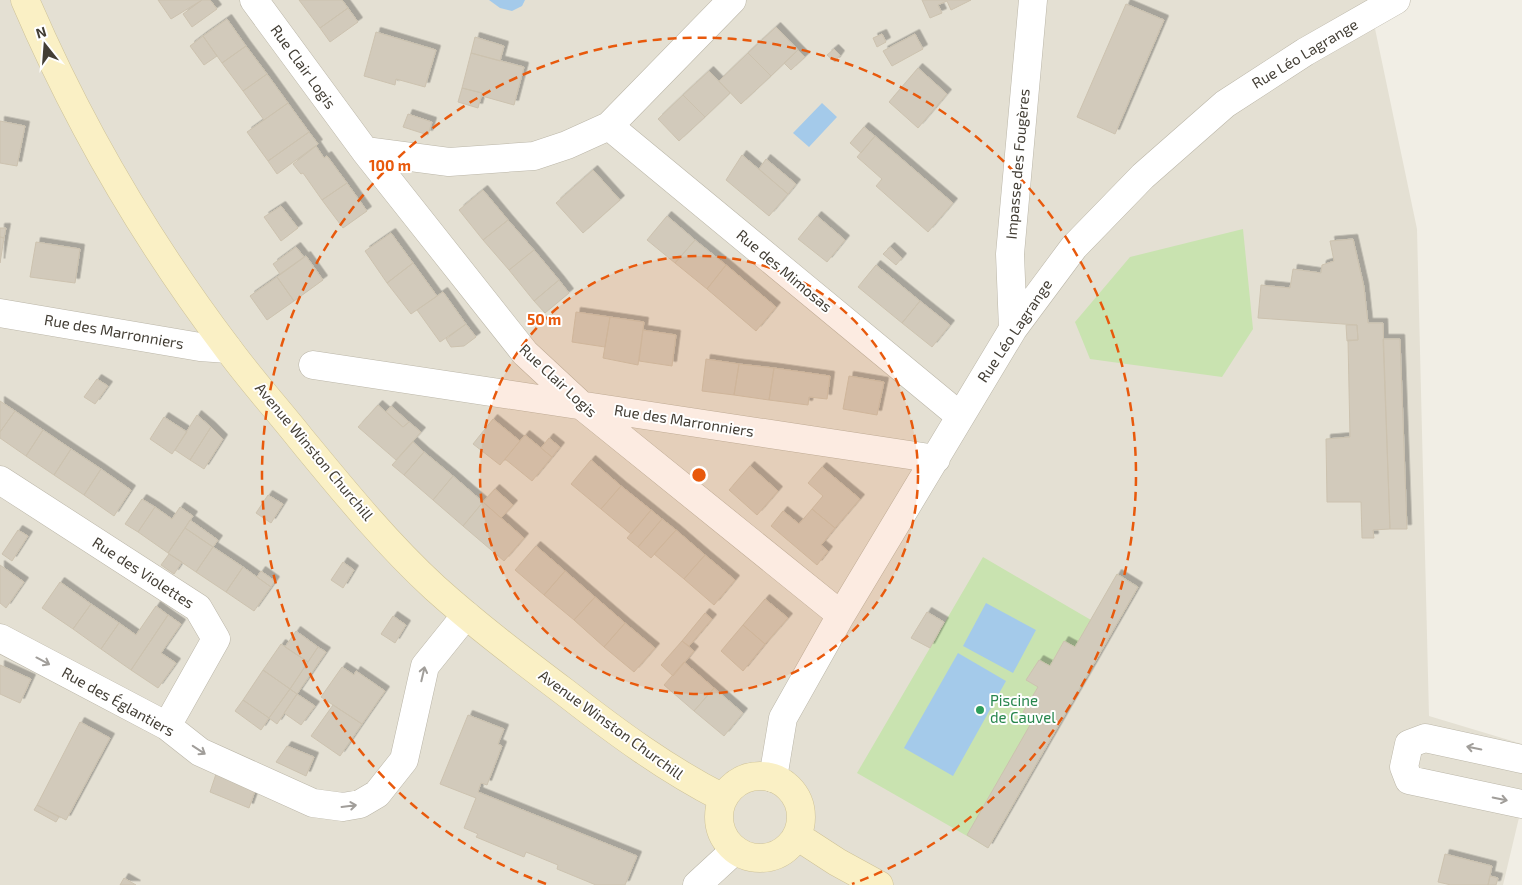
<svg xmlns="http://www.w3.org/2000/svg" width="1522" height="885" font-family="'Exo 2',sans-serif">
<style>
.residential{fill:#e4e0d3}
.green{fill:#c9e3b0}
.water{fill:#a4caea}
.building{fill:#d2cabb;stroke:#ccc2af;filter:url(#shadow)}
.lines{fill:none;stroke-linecap:round;stroke-linejoin:round}
.street-casing{stroke:#bbb6a8;stroke-width:29}
.secondary-casing{stroke:#cec297;stroke-width:29}
.street{stroke:#fff;stroke-width:28}
.secondary{stroke:#faf0c5;stroke-width:28}
.oneway{stroke:#a19e9a}
.ring{fill:none;stroke:#e8590c;stroke-width:2.5;stroke-dasharray:9 6}
.leisure-dot{fill:#2e9e5b;stroke:#fff;stroke-width:2}
.labels{text-anchor:middle;stroke-width:4;stroke-linejoin:round;paint-order:stroke}
.street-label{font-size:15px;fill:#433e35;stroke:#fff}
.leisure-label{font-size:15px;fill:#27864d;stroke:#fff;text-anchor:start}
.centre{fill:#e8590c;stroke:#fff;stroke-width:2.5}
.ring-label{font-size:15px;text-anchor:middle;font-weight:bold;fill:#e8590c;stroke:#fff;stroke-width:4;stroke-linejoin:round;paint-order:stroke}
</style>
<defs>
<filter id="shadow"><feDropShadow dx="4.5" dy="-4.5" stdDeviation="0" flood-color="#0004"/></filter>
</defs>
<rect width="100%" height="100%" fill="#f1eee5"/>
<path class="residential" d="M0,0h1369l48,229 12,487 93,28v61l-19,80h-1503z"/>
<path class="green" d="M1243,229l10,100 -31,48 -132,-18 -15,-37 55,-65z
M983,557l108,63 26,-46 21,13 -150,261 -131,-75z"/>
<path class="water" d="M489,0h36l-3,6 -10,5 -12,-3z
M822,103l15,14 -28,30 -16,-14z
M986,603l50,27 -23,43 -50,-27z
M958,653l48,28 -53,95 -49,-28z"/>
<path class="building" d="M158,0h44l-31,19z
M202,0h8l7,9 -25,18 -9,-13z
M299,0h43l6,8 -28,20z
M922,0h49l-20,10 -4,-9 -9,4 4,8 -12,5z
M1126,4l38,16 -49,114 -38,-17z
M348,8l10,14 -28,20 -10,-14z
M227,19l19,27 -24,17 -19,-27z
M776,27l22,23 -27,26 -23,-23z
M376,32l60,18 -11,37 -29,-8 -1,6 -31,-9z
M882,34l4,8 -9,5 -4,-9z
M915,34l8,15 -31,17 -9,-15z
M203,36l14,20 -13,9 -14,-19z
M475,37l29,9 -4,15 -29,-8z
M246,46l21,28 -24,17 -21,-28z
M834,49l6,6 -5,7 -8,-7z
M798,50l7,7 -14,13 -7,-7z
M471,53l53,14 -10,38 -32,-9v-3l-20,-5z
M748,53l23,23 -30,28 -22,-23z
M918,68l29,26 -29,34 -29,-26z
M709,71l21,22 -25,24 -22,-22z
M267,74l21,29 -24,17 -21,-29z
M462,88l20,5 -4,15 -20,-6z
M683,95l22,22 -26,24 -21,-22z
M288,103l21,29 -41,29 -21,-29z
M408,114l24,8 -4,13 -25,-8z
M0,121l25,5 -8,40 -17,-3z
M864,127l11,9 -14,17 -11,-10z
M309,132l9,12 -41,30 -9,-13z
M875,136l78,67 -25,29 -52,-46 6,-7 -25,-22z
M316,146l8,12 3,-2 20,27 -25,17 -19,-27 -2,1 -8,-10z
M742,155l46,39 -19,22 -43,-36z
M766,159l30,25 -8,10 -29,-25z
M593,170l27,30 -37,33 -27,-30z
M347,183l20,28 -24,17 -21,-28z
M483,190l25,30 -25,20 -24,-30z
M281,206l17,22 -17,13 -17,-24z
M667,216l28,24 -20,23 -28,-23z
M817,216l28,24 -18,22 -29,-23z
M508,220l26,30 -25,20 -26,-30z
M0,228h6l-2,10 -4,-1z
M391,233l22,30 -26,20 -22,-32z
M0,237l4,1 -4,25z
M1353,239l11,48 4,36h15l7,206 -17,1 1,8h-12l-1,-36h-34l-1,-63 24,-2 -2,-97h10l-1,-15 -99,-7 3,-33 29,3 3,-19 28,4 1,-8 12,-4 -4,-20z
M695,240l31,25 -19,24 -32,-26z
M36,242l44,7 -5,34 -45,-6z
M296,247l8,10 -24,17 -7,-10z
M890,247l12,11 -6,7 -13,-11z
M534,250l25,30 -25,21 -25,-31z
M306,256l17,24 -29,21 -17,-24z
M413,263l24,33 -26,18 -24,-31z
M726,265l50,42 -20,24 -49,-42z
M876,265l44,36 -18,22 -44,-36z
M277,277l17,24 -27,19 -17,-24z
M559,280l10,13 -24,20 -11,-12z
M443,292l23,32 -26,18 -23,-32z
M920,301l30,24 -18,22 -30,-24z
M576,312l34,5 -5,30 -33,-5z
M610,317l34,5 -6,43 -35,-7z
M466,324l10,13 -12,9 -13,1 -5,-8z
M1346,325h11l1,15 -11,1z
M643,330l33,5 -4,31 -33,-5z
M1383,339h17l7,190h-17z
M706,359l33,5 -5,31 -32,-4z
M739,364l35,4 -5,32 -35,-5z
M774,368l56,8 -3,23 -18,-2 -1,8 -39,-5z
M849,376l35,6 -7,33 -34,-6z
M97,379l11,7 -13,18 -11,-7z
M0,401l15,10 -15,21z
M378,405l25,22 6,-5 12,10 -25,28 -38,-33z
M391,406l18,16 -6,5 -17,-15z
M15,411l28,19 -17,26 -26,-18v-6z
M197,415l14,12 -21,33 -15,-10z
M164,417l23,15 -15,22 -22,-15z
M493,419l27,22 -20,24 -27,-21z
M211,427l12,12 -19,30 -14,-9z
M43,430l28,19 -17,26 -28,-19z
M525,435l27,22 -20,24 -27,-22z
M549,438l11,9 -8,10 -11,-9z
M413,442l11,10 -20,23 -12,-10z
M71,449l30,20 -17,26 -30,-20z
M424,452l29,24 -20,24 -29,-25z
M591,460l30,26 -20,23 -30,-25z
M750,466l28,25 -21,24 -28,-25z
M822,467l38,32 -25,29 -23,-19 11,-13 -15,-13z
M101,469l30,21 -17,26 -30,-21z
M453,476l30,26 -20,24 -30,-26z
M621,486l30,24 -20,24 -30,-25z
M495,489l18,16 -12,13 -18,-16z
M268,495l15,9 -12,19 -15,-10z
M142,499l13,8 -17,25 -13,-8z
M483,502l41,36 -20,23 -41,-35z
M155,507l17,12 8,-12 13,9 -25,37 -30,-21z
M812,509l23,19 -14,17 7,6 -11,14 -46,-39 12,-15 16,13z
M651,510l11,9 -24,28 -11,-9z
M662,519l14,11 -25,28 -13,-11z
M190,520l28,20 -5,7 -28,-19z
M185,528l28,19 -17,25 -28,-19z
M18,530l10,6 -16,25 -10,-7z
M676,530l29,25 -21,24 -30,-25z
M536,546l29,25 -21,24 -29,-25z
M213,547l30,20 -17,25 -30,-20z
M169,554l13,8 -8,12 -13,-9z
M705,555l30,25 -21,25 -30,-26z
M343,562l11,8 -11,18 -12,-8z
M0,565l24,17 -18,26 -6,-5z
M243,567l28,20 -17,24 -28,-19z
M261,571l14,10 -4,6 -14,-10z
M565,571l30,26 -21,23 -30,-25z
M1117,574l21,13 -150,261 -21,-13 67,-117 -11,-6 15,-25 -12,-7 13,-20 11,6 14,-25 11,6z
M60,582l31,22 -18,25 -31,-21z
M595,597l30,26 -21,24 -30,-27z
M765,599l23,19 -23,26 -22,-19z
M91,604l28,19 -18,26 -28,-20z
M156,606l12,9 -37,55 -30,-21 18,-26 17,12z
M927,612l17,10 -14,26 -19,-10z
M705,613l7,6 -23,27 -7,-5z
M168,615l13,9 -20,29 15,10 -18,25 -27,-18z
M393,616l13,9 -11,18 -14,-9z
M625,623l30,25 -21,24 -30,-25z
M743,625l22,19 -22,27 -22,-20z
M296,631l22,16 -10,15 -23,-15z
M682,641l12,10 -21,25 -12,-11z
M281,644l27,18 -18,27 -27,-19z
M318,647l8,5 -29,42 -7,-5z
M684,662l30,26 -20,23 -30,-26z
M0,665l31,14 -11,24 -20,-9z
M342,667l12,8 2,-4 29,20 -23,33 -41,-27z
M263,670l27,19 -21,29 -26,-18z
M714,688l29,25 -19,23 -30,-25z
M290,689l7,5 -20,30 -8,-6z
M297,694l18,12 -14,19 -17,-12z
M243,700l26,18 -8,12 -26,-19z
M333,705l29,19 -22,32 -29,-20z
M468,715l36,14 -6,15 4,2 -15,39 -6,-2 -3,9 159,64 -12,29h-29l-39,-16 1,-4 -32,-13 -2,5 -48,-20 2,-3 -14,-6 12,-30 -36,-14z
M80,722l30,16 -44,82 -29,-15z
M287,746l27,11 -8,19 -30,-14z
M216,774l39,17 -6,17 -39,-16z
M37,805l22,12 -3,5 -22,-12z
M1445,854l47,12 -4,19h-37l-13,-3z
M1490,876l8,2 -2,7h-8z
M124,878l12,7h-16z"/>
<g class="lines">
<defs>
<path id="street" d="M254,0l111,151 160,202 56,52 260,210
M609,126l351,290
M365,151l84,11 85,-6 33,-11 42,-19 123,-126
M0,313l200,34 28,2
M1013,329l-3,-75 23,-254
M313,365l623,94
M0,480l198,128 18,31 -49,87
M0,638l167,88 33,26 113,51 30,4 17,-3 17,-10 27,-34 21,-94 41,-51
M1522,759l-97,-21 -16,6 -5,23 5,13 113,24
M773,778l10,-60 58,-103 172,-286 61,-82 69,-71 82,-72 80,-52 91,-52
M697,885l38,-35"/>
<path id="secondary" d="M25,0c53,124 123,243 204,350 23,31 48,59 72,89 42,51 85,104 134,149 41,37 86,71 131,105 50,39 100,76 157,105
M719 817a41 41 0 1 1 82 0a41 41 0 1 1-82 0Z
M797,836l40,26 42,23"/>
</defs>
<use href="#street" class="street-casing"/>
<use href="#secondary" class="secondary-casing"/>
<use href="#street" class="street"/>
<use href="#secondary" class="secondary"/>
</g>
<defs><path id="oneway-shaft" d="M-6 0H5M1.5-3L5.5 0L1.5 3" fill="none" stroke-width="1.6" stroke-linecap="round" stroke-linejoin="round" transform="scale(1.25)"/></defs>
<g class="oneway">
<use href="#oneway-shaft" transform="translate(43 661) rotate(28)"/>
<use href="#oneway-shaft" transform="translate(423 674) rotate(-77)"/>
<use href="#oneway-shaft" transform="translate(1474 748) rotate(-168)"/>
<use href="#oneway-shaft" transform="translate(199 750) rotate(33)"/>
<use href="#oneway-shaft" transform="translate(1500 799) rotate(12)"/>
<use href="#oneway-shaft" transform="translate(349 806) rotate(-7)"/>
</g>
<circle cx="699" cy="475" r="219" fill="#e8590c" fill-opacity=".12"/>
<g class="ring">
<circle cx="699" cy="475" r="219"/>
<path d="M546 884A437 437 0 1 1 852 884"/>
</g>
<circle class="leisure-dot" cx="980" cy="710" r="5"/>
<g class="labels">
<g class="street-label">
<text transform="translate(1305 54) rotate(-31)" y="5">Rue Léo Lagrange</text>
<text transform="translate(303 67) rotate(54)" y="5">Rue Clair Logis</text>
<text transform="translate(1018 164) rotate(-85)" y="5">Impasse des Fougères</text>
<text transform="translate(784 271) rotate(40)" y="5">Rue des Mimosas</text>
<text transform="translate(1015 331) rotate(-56)" y="5">Rue Léo Lagrange</text>
<text transform="translate(114 332) rotate(10)" y="5">Rue des Marronniers</text>
<text transform="translate(558 381) rotate(43)" y="5">Rue Clair Logis</text>
<text transform="translate(684 421) rotate(9)" y="5">Rue des Marronniers</text>
<text transform="translate(314 452) rotate(50)" y="5">Avenue Winston Churchill</text>
<text transform="translate(143 573) rotate(33)" y="5">Rue des Violettes</text>
<text transform="translate(118 702) rotate(29)" y="5">Rue des Églantiers</text>
<text transform="translate(611 725) rotate(36)" y="5">Avenue Winston Churchill</text>
</g>
<g class="leisure-label">
<text x="990" y="706">Piscine<tspan x="990" dy="17">de Cauvel</tspan></text>
</g>
</g>
<circle cx="699" cy="475" r="8" class="centre"/>
<g class="ring-label">
<text x="390" y="171">100 m</text>
<text x="544" y="325">50 m</text>
</g>
<g transform="translate(45 45) rotate(343)" stroke="#ffffff" stroke-width="4" paint-order="stroke">
<path d="M0-4L9 19L0 12L-9 19Z" fill="#433e35"/>
<text y="-8" font-size="14" font-weight="bold" text-anchor="middle" fill="#433e35">N</text>
</g>
</svg>
